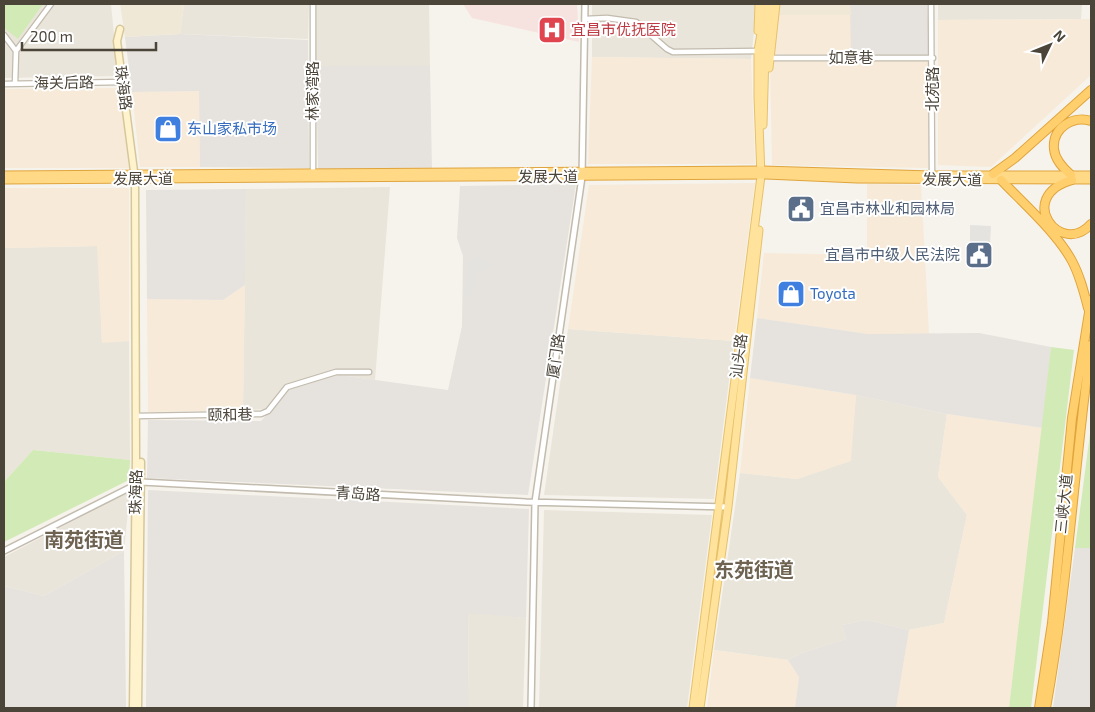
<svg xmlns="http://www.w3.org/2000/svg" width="1095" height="712" font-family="'Exo 2','Noto Sans SC',sans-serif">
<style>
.residential{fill:#eae5da}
.commercial{fill:#f7ead8}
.industrial{fill:#e6e2dd}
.education{fill:#efe8d6}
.medical{fill:#f6e3e0}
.green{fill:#d2eab5}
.parking{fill:#e5e3e0}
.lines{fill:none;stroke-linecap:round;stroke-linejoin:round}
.minor-casing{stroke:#c2bbae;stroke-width:7}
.tertiary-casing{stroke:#c2bbae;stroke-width:8}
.secondary-casing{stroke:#d6c79b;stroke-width:9}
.primary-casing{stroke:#e6c16a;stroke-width:9}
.trunk-casing{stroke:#e0a43c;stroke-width:9}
.motorway-casing{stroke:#e0a43c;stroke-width:10}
.minor{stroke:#fff;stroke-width:4.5}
.tertiary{stroke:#fff;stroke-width:5}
.secondary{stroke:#fff3cd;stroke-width:6}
.primary{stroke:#ffe39c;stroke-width:7}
.trunk{stroke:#ffd985;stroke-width:7}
.motorway{stroke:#ffcf6e;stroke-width:8}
.labels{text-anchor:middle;stroke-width:4;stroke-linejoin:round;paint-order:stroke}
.health-label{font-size:15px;fill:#be3a42;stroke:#fff;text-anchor:start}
.street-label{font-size:15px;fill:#4b4439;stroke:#fff}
.shop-label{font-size:15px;fill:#366cbe;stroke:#fff;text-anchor:start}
.service-label{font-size:15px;fill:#4e5e75;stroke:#fff;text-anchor:start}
.district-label{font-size:20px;font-weight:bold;fill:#6e6250;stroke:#fff}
</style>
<rect width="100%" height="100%" fill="#f6f3ec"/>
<path class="residential" d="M4,4h107l7,72 -114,2z
M184,4h125l-1,35 -128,-5z
M315,4h114l1,62h-114z
M592,4h165l-6,55 -159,-2z
M938,4h144l-1,15 -143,1z
M390,187l-15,193 -36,-5 -67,34 -29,1 3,-221z
M98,246l4,96 27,-1 1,119 -97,-10 -29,32v-234z
M568,329l166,12 -20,158 -170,-4z
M856,395l91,19 -9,63 29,38 -23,108 -35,7 -42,-10 -25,5 4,14 -44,14 -14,7 -74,-10 26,-177 57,6 53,-18z
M130,491l-6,60 -80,45 -40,-10v-29z
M544,510l168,5 -25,193h-148z
M468,612l58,6 -3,90h-54z"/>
<path class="commercial" d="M778,15h73v40l-78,-1z
M1091,19v56l-100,92 -53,-2v-145z
M592,57l159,2 4,105h-167z
M930,60l-2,108 -156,-3 -2,-104z
M121,88l8,80h-125v-79z
M199,91l1,76h-60l-8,-75z
M755,183l-21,158 -166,-12 21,-144z
M867,184l54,1 8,149h-61l-111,-16 7,-65 103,2z
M4,188h125v153l-27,2 -5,-97 -93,2z
M245,285l-2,125 -95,2 -1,-113 76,1z
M750,378l106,17 -5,66 -54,18 -57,-6z
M947,414l96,14 -34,280h-113l13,-78 35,-7 23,-108 -29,-38z
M714,650l74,10 11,17 -4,31h-88z"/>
<path class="industrial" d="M850,4h77l3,51h-79z
M180,34l128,6 1,128 -109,-1 -1,-76 -67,1 -7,-55z
M316,66h114l2,103h-114z
M576,184l-48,311 -381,-17 1,-58 113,1 30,-32 48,-14 109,15 14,-64 1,-70 -6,-18 3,-52z
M246,189l-1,96 -22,15 -76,-1 -1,-109z
M757,318l111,16 111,-1 72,14 -8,81 -96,-14 -91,-19 -106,-17z
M148,490l381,19 -3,109 -58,-5 1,95h-323z
M1075,548h16v160h-38z
M124,551l2,157h-122v-122l40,10z
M867,620l42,10 -13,78h-101l4,-31 -11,-17 14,-7 44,-14 -4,-14z"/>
<path class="education" d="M120,4h64l-4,30 -55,3z
M780,4h70l1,11h-73z"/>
<path class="medical" d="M463,4h114l2,38 -107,-24z"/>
<path class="green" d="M4,4h39l-25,35 -14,-11z
M1051,347l23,3 -43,358h-22z
M1091,426v122h-16z
M33,450l97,10 -1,20 -125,62v-60z"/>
<path class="parking" d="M970,225l21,1 -1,19 -20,-1z
M469,259l22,1 -1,10 -13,-2 -4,28 -9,-1z"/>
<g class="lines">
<defs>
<path id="minor" d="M313,4v171
M931,4l1,171
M585,19l22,-1 29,4 31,27 6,3 85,-1
M4,35l12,16 -1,33
M16,51l35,-47
M769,58h164
M4,84l120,-2
M136,416l125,-2 7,-3 19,-24 49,-15h33"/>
<path id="tertiary" d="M4,551l137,-69 385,20 202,5
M531,708l4,-206 47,-325 3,-173"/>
<path id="secondary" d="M120,29l-3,12 18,138 1,278 -3,251
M138,708l3,-246"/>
<path id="primary" d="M758,31l1,-27
M769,68l7,-64
M763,125l2,-73 6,-48
M693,708l68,-532 -3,-79v-46l8,-47
M700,708l28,-201 31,-277"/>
<path id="trunk" d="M4,175l757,-5 171,5h159
M4,180l762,-5 91,4 234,1"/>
<path id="motorway" d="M993,174l22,-16 76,-68
M1071,175c-8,-7 -16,-15 -17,-26 -2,-21 19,-34 37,-28
M1001,180c22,23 56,53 71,81 8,15 12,31 16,47
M1072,180c-58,17 -11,78 19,44
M1039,708l13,-85 20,-205 19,-118
M1046,708c22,-120 28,-242 45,-363"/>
</defs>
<use href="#minor" class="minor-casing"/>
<use href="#tertiary" class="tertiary-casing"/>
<use href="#secondary" class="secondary-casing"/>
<use href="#primary" class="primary-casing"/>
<use href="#trunk" class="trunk-casing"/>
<use href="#motorway" class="motorway-casing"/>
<use href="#minor" class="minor"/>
<use href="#tertiary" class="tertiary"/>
<use href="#secondary" class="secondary"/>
<use href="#primary" class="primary"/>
<use href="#trunk" class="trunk"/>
<use href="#motorway" class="motorway"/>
</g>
<defs>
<symbol id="hospital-square" viewBox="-11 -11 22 22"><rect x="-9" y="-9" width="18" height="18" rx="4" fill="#e0444e" stroke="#fff"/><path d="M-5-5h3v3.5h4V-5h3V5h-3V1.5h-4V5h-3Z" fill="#fff"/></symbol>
<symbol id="shop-square" viewBox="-11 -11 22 22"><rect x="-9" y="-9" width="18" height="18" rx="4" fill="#3f7fe0" stroke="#fff"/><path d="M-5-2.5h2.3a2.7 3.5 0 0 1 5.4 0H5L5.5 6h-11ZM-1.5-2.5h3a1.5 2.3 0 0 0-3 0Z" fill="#fff"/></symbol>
<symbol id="civic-square" viewBox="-11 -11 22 22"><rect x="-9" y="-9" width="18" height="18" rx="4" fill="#5c6f8a" stroke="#fff"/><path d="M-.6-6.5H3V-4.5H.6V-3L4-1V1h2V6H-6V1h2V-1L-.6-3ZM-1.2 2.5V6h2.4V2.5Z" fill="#fff"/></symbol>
</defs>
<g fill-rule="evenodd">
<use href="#hospital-square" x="536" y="14" width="32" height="32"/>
<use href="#shop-square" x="152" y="113" width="32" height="32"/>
<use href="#civic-square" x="785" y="193" width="32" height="32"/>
<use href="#civic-square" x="963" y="239" width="32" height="32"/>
<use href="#shop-square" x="775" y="278" width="32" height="32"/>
</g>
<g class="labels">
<g class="health-label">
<text x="571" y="35">宜昌市优抚医院</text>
</g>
<g class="street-label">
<text x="851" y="63">如意巷</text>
<text transform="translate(64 83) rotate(-1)" y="5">海关后路</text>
<text transform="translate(123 88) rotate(82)" y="5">珠海路</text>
<text transform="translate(933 89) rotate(-90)" y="5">北苑路</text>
<text transform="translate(313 91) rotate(-90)" y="5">林家湾路</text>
<text x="548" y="182">发展大道</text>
<text x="143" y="184">发展大道</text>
<text transform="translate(952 180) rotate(1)" y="5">发展大道</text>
<text transform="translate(556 356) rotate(-82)" y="5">厦门路</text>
<text transform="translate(739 356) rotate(-83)" y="5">汕头路</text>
<text transform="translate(230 415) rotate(-1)" y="5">颐和巷</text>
<text transform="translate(136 492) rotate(-89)" y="5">珠海路</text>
<text transform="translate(358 494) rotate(3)" y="5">青岛路</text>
<text transform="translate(1064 504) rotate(-84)" y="5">三峡大道</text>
</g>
<g class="shop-label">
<text x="187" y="134">东山家私市场</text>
<text x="810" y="299">Toyota</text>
</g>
<g class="service-label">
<text x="820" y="214">宜昌市林业和园林局</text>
<text x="960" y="260" text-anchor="end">宜昌市中级人民法院</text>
</g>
<g class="district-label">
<text x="84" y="547">南苑街道</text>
<text x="754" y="577">东苑街道</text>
</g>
</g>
<rect width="1095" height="712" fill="none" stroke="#4b4439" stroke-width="10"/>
<g transform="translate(1050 45) rotate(47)" stroke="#ffffff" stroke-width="4" paint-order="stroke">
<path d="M0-4L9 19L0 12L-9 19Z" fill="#4b4439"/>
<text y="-8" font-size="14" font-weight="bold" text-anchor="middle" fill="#4b4439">N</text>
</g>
<path d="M22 42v8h134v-8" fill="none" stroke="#4b4439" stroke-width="2.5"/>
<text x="30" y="42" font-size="15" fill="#4b4439" stroke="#ffffff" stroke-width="4" paint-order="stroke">200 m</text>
</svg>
